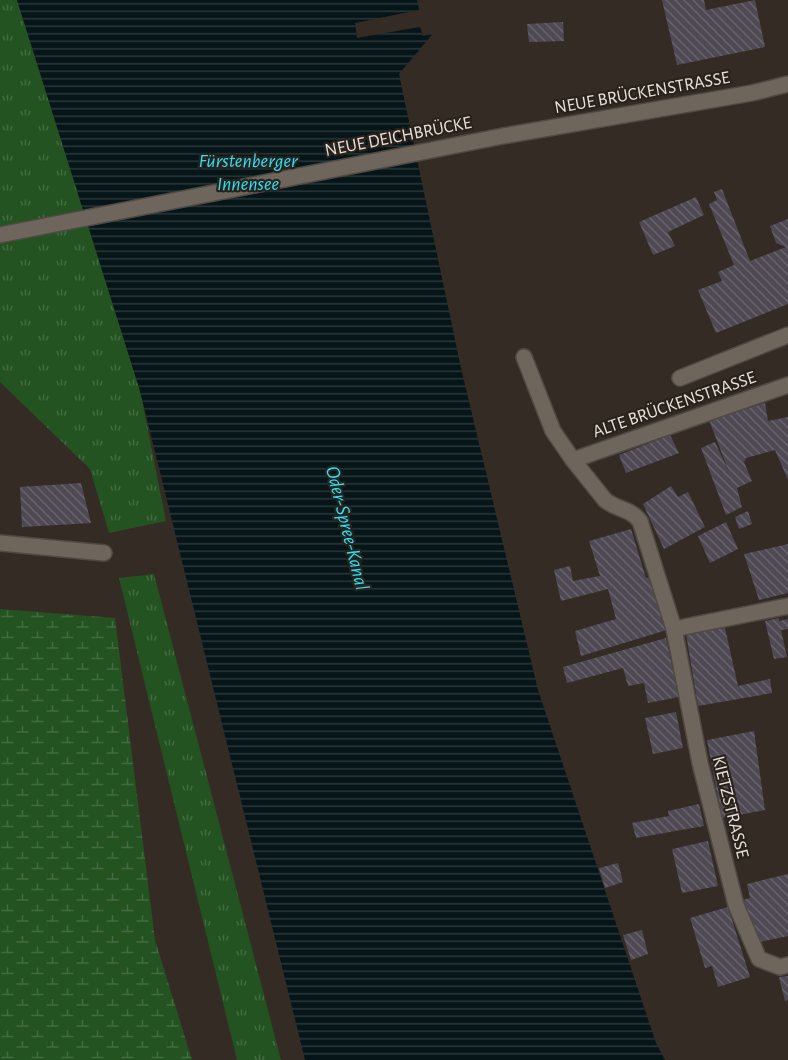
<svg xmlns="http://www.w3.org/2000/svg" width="788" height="1060" font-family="'Alegreya Sans',sans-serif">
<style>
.grass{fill:url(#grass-tufts)}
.wetland{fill:url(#wetland-marsh)}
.water{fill:url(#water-rules)}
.pier{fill:#342b25}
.building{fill:url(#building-back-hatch)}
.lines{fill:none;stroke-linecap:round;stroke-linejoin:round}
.service-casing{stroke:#504944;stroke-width:18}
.minor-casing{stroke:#504944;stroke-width:18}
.service{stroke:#6e655d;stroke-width:15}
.minor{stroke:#6e655d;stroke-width:15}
.labels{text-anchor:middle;stroke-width:4.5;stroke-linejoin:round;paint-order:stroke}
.street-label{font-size:18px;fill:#e6e1dc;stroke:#2a221b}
.water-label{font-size:20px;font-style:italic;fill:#26e2fb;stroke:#2a221b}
</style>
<defs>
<pattern id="grass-tufts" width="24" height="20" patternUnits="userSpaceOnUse" patternTransform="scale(1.5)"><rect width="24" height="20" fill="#235321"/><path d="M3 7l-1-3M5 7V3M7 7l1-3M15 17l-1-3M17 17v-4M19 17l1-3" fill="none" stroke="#436b41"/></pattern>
<pattern id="wetland-marsh" width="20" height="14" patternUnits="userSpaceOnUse" patternTransform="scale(1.5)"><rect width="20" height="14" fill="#235321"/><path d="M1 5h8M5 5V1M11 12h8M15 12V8" fill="none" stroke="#436b41"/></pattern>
<pattern id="water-rules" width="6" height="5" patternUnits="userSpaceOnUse" patternTransform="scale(1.5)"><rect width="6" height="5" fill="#061518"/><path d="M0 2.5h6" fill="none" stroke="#2a3739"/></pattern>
<pattern id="building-back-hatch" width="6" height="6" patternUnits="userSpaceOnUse" patternTransform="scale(1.5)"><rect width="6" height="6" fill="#4e4953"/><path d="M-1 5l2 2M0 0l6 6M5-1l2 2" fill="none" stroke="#68636b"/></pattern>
</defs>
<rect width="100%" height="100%" fill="#342b25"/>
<path class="grass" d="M0,0h17l123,390 26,131 -57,12 -19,-64 -90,-87z
M154,574l127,486h-44l-118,-482z"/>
<path class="wetland" d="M0,609l115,9 40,322 37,120h-192z"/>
<path class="water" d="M17,0h412l7,30 -37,44 62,294 77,322 118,353 9,17h-360l-165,-669z"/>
<path class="pier" d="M417,0h15l6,32 -15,4 -3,-9 -63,11 -2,-15 64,-13z"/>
<path class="building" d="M662,0h42l2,10 49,-10 10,47 -88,18z
M563,22l1,19 -35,1 -2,-18z
M722,189l28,72 36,-14 -10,-4 -6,-17 18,-7v85l-72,29 -18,-43 24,-9 -4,-9 16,-7 -25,-61 8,-4 -3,-8z
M696,197l8,18 -36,17 7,14 -22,9 -14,-33z
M765,403l3,18 20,-4v63l-13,-30 -29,8 -2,4 8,19 -15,7 5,19 -16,8 -25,-67 14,-6 14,30 -20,-52z
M670,435l9,18 -53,20 -7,-18z
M81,483l10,40 -69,4 -2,-40z
M671,486l7,11 10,-5 17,35 -41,22 -21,-45z
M748,511l4,13 -13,5 -4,-12z
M726,522l12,27 -28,14 -12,-27z
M631,529l15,49 5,-1 16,53 -86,26 -6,-25 41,-12 -8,-30 -47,12 -7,-31 16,-4 3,15 27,-5 -11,-35z
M788,544v49l-29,7 -15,-46z
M779,618v3l9,-2v10l-7,1 6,27 -13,2 -9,-38z
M725,628l13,58 32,-7 2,14 -74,13 -12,-72z
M666,638l13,59 -31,6 -4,-20 -16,3 -5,-18 -56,15 -4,-16z
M676,712l7,36 -30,6 -8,-36z
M754,731l11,79 -43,8 -15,-78z
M699,804l5,22 -68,12 -4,-15 37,-7 -1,-5z
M708,841l10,45 -36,7 -10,-44z
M618,863l5,19 -18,6 -6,-20z
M788,874v62l-33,7 -12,-43 7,-2 -3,-14z
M728,907l22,70 -32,10 -6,-21 -7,2 -15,-50z
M642,930l6,24 -17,6 -8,-25z
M788,976v24l-3,1 -6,-24z"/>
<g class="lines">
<defs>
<path id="service" d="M524,357l29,74 20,29"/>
<path id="minor" d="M0,235l503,-99 249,-43 36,-9
M680,378l108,-43
M788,385l-215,75 32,40c12,10 25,8 35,21l34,108 26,134 36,142 23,54 21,8 8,-2
M0,543l104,10
M674,629l114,-23"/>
</defs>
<use href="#service" class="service-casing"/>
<use href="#minor" class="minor-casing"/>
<use href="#service" class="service"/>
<use href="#minor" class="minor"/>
</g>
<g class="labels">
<g class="street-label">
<text transform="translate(642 92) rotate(-10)" y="6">NEUE BRÜCKENSTRASSE</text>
<text transform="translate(398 136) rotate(-11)" y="6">NEUE DEICHBRÜCKE</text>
<text transform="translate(674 404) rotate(-19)" y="6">ALTE BRÜCKENSTRASSE</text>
<text transform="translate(731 807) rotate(76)" y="6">KIETZSTRASSE</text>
</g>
<g class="water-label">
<text x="248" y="167">Fürstenberger<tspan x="248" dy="23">Innensee</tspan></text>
<text transform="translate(348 528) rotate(76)" y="7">Oder-Spree-Kanal</text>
</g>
</g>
</svg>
